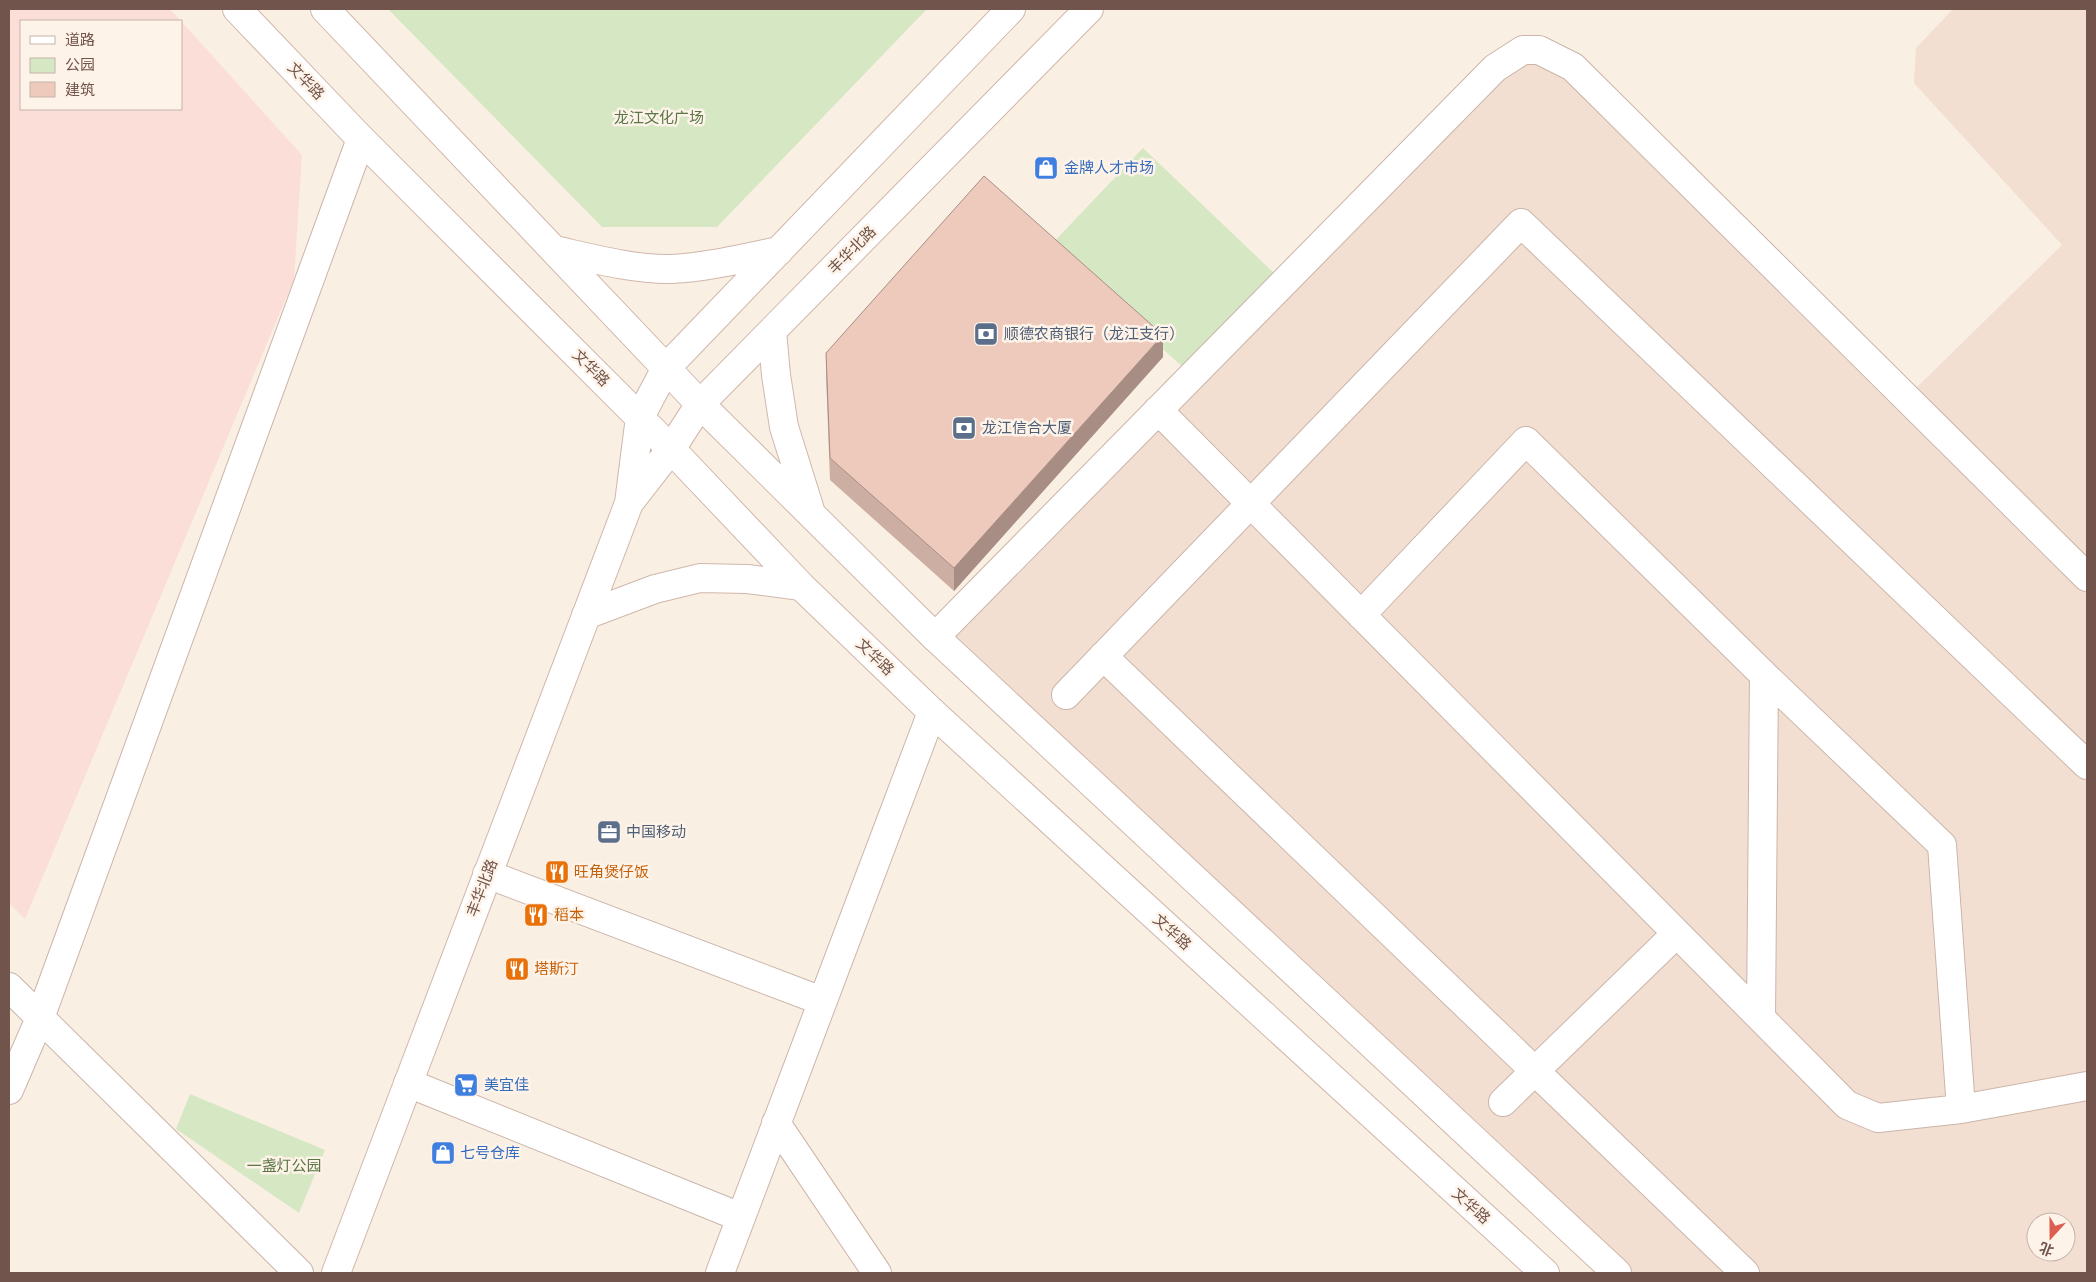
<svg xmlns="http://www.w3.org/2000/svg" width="2096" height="1282" font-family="Helvetica,'Noto Sans SC',sans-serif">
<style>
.residential{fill:#f2dfd2;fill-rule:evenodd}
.commercial{fill:#faded7;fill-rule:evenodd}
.green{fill:#d6e7c3}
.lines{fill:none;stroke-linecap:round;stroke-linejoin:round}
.street-casing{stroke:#cbb5aa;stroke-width:30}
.secondary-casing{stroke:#d0b7ab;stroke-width:30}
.street{stroke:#fff;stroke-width:28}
.secondary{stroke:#fff;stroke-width:28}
.wall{fill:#cdaea3}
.shaded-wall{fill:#a78d84}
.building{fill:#eecabd;stroke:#a78d84}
.labels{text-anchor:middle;stroke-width:5;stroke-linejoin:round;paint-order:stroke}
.street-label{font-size:15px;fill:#71544b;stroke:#fef3e9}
.park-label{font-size:15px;fill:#597644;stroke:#fef3e9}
.shop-label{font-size:15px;fill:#366cbe;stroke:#fef3e9;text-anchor:start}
.service-label{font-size:15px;fill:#4e5e75;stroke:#fef3e9;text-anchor:start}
.food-label{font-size:15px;fill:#c56008;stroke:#fef3e9;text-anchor:start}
</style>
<rect width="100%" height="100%" fill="#faefe3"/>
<path class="residential" d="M1953,9h134v549l-174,-167 149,-146 -148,-162 2,-35z
M1539,50l548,527v696h-470l-682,-636 560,-569zM2036,1222h30v30h-30z"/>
<path class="commercial" d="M9,9h161l132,146 -8,124 -269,640 -16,-16zM21,21h160v88h-160z"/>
<path class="green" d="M388,9h539l-210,218h-115z
M1143,148l133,127 -92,93 -135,-121z
M190,1094l135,56 -26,63 -123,-84z"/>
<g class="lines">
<defs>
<path id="street" d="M1158,410l689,695 31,13 83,-9 126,-23
M1361,615l165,-174 238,234 -3,343
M935,637l560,-569 28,-18h16l34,17 514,510
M1103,656l642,617
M1764,675l178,170 19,264
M1066,695l455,-472 566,542
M487,874l335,127
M9,987l290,286
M408,1083l332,134
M9,1090l31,-72 321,-879
M1503,1102l173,-168
M776,1123l101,150
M720,1273l212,-561"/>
<path id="secondary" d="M237,9l124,130 310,310 130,137 131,126 613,561
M325,9l375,395 235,233 682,636
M554,250c36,8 81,20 118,19 36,-2 72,-11 107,-18
M772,331l4,44 8,52 26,83
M629,503l42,-54 29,-45 389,-395
M586,615l69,-26 45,-11 47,1 54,7
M336,1273l293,-770 11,-86 26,-49 345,-359"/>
</defs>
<use href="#street" class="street-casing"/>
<use href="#secondary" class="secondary-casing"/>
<use href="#street" class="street"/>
<use href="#secondary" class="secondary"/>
</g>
<path class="wall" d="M826,353l337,4 -209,234 -124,-111 -4,-105z"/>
<path class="shaded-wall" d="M1163,335v22l-209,234v-23z"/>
<path class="building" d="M984,176l179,159 -209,233 -124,-110 -4,-105z"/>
<defs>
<symbol id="shop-square" viewBox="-11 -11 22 22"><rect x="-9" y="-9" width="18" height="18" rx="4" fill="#3f7fe0" stroke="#fef3e9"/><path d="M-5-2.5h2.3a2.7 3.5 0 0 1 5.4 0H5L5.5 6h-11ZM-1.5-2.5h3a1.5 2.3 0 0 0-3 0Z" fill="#fff"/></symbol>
<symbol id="bank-square" viewBox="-11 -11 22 22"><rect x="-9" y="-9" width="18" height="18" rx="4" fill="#5c6f8a" stroke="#fef3e9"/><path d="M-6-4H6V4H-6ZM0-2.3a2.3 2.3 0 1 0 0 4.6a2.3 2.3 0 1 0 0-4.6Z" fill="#fff"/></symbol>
<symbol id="office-square" viewBox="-11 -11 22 22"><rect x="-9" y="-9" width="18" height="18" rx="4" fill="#5c6f8a" stroke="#fef3e9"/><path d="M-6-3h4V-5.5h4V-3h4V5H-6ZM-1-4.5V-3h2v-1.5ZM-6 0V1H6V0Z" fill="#fff"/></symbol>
<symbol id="restaurant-square" viewBox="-11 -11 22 22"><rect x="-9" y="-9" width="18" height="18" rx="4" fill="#e8710a" stroke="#fef3e9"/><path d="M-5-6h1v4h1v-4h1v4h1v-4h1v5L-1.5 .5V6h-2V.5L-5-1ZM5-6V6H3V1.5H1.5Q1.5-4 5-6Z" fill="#fff"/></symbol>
<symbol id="supermarket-square" viewBox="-11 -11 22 22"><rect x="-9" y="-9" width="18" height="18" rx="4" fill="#3f7fe0" stroke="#fef3e9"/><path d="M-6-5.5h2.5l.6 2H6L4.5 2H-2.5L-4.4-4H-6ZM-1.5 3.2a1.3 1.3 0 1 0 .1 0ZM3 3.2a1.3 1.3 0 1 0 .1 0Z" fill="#fff"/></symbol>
</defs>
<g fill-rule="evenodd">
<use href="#shop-square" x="1032" y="154" width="28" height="28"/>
<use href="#bank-square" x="972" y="320" width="28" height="28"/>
<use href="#bank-square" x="950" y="414" width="28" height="28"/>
<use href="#office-square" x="595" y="818" width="28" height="28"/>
<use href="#restaurant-square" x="543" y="858" width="28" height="28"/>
<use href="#restaurant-square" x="522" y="901" width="28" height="28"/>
<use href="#restaurant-square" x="503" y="955" width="28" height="28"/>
<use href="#supermarket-square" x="452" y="1071" width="28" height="28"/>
<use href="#shop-square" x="429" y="1139" width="28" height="28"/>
</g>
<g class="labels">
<g class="street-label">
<text transform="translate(306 81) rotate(46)" y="5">文华路</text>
<text transform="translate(852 250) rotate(-45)" y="5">丰华北路</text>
<text transform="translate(591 368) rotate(45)" y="5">文华路</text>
<text transform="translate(875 657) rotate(44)" y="5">文华路</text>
<text transform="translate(482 888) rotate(-69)" y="5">丰华北路</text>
<text transform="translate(1172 932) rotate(42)" y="5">文华路</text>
<text transform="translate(1471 1206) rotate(42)" y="5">文华路</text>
</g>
<g class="park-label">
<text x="659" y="123">龙江文化广场</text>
<text x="284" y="1171">一盏灯公园</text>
</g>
<g class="shop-label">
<text x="1064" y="173">金牌人才市场</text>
<text x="484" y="1090">美宜佳</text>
<text x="460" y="1158">七号仓库</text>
</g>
<g class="service-label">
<text x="1004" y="339">顺德农商银行（龙江支行）</text>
<text x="982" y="433">龙江信合大厦</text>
<text x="626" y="837">中国移动</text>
</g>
<g class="food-label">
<text x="574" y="877">旺角煲仔饭</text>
<text x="554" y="920">稻本</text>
<text x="534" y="974">塔斯汀</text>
</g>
</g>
<rect width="2096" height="1282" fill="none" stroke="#71544b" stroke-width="20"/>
<rect x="20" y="20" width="162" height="90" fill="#fef3e9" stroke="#c6b3aa"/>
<rect x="30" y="36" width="25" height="8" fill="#ffffff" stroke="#c6b3aa"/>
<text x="65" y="45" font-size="15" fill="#71544b">道路</text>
<rect x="30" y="58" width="25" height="15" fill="#d6e7c3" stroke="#c6b3aa"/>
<text x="65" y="70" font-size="15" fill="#71544b">公园</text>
<rect x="30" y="82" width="25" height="15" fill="#eecabd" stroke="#c6b3aa"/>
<text x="65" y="95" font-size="15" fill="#71544b">建筑</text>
<g transform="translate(2051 1237) rotate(201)"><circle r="24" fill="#fef3e9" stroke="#c6b3aa"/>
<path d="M0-4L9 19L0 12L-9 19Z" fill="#dd5e50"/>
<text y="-8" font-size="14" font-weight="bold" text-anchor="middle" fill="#71544b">北</text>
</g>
</svg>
